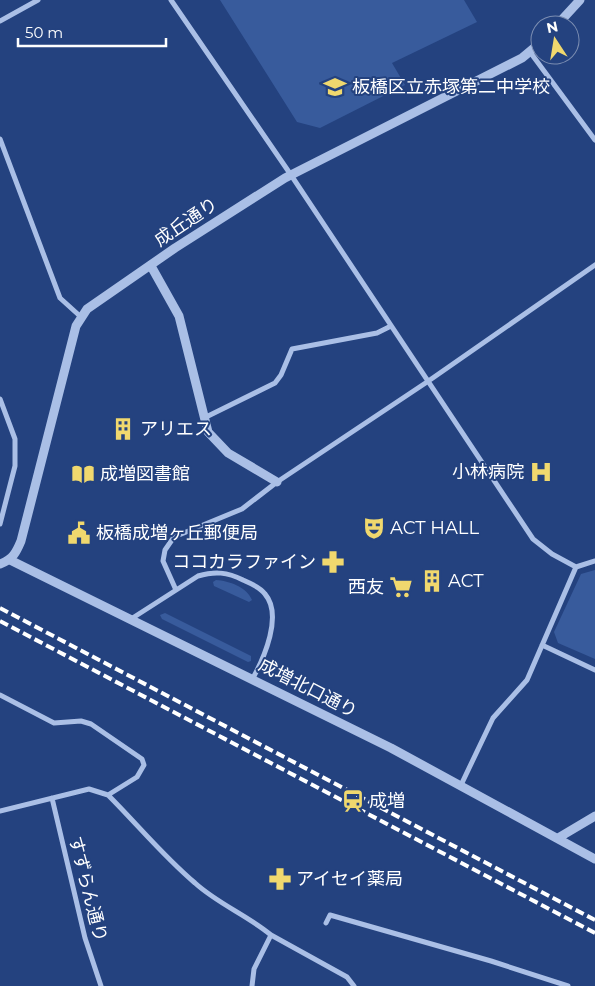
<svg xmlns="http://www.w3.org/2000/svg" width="595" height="986" font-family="Montserrat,'Noto Sans JP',sans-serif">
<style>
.green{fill:#385b9c}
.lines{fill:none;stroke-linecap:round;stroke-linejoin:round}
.minor{stroke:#aabfe6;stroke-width:5}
.tertiary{stroke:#aabfe6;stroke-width:9}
.rail{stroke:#fff;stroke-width:4;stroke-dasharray:9 4;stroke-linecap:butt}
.labels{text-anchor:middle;stroke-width:4;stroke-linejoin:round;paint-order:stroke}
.poi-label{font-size:18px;fill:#fff;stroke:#24427f;text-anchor:start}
.street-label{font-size:18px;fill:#fff;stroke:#24427f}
</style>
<rect width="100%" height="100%" fill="#24427f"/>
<path class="green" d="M220,0h244l13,22 -85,41 13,22 -85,43 -23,-6z
M595,570v89l-37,-16 -4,-11 27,-58z
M216,580c13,1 31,7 36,20l-3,2 -35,-16 -1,-4z
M165,613l86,43v5l-3,1 -86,-43 -2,-4z"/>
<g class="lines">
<path class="minor" d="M171,0l120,175 242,364 19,15 24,13 19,-6
M0,21l38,-21
M530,52l65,88
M0,139l60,159 21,19
M0,399l15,40v27l-15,58
M204,418l71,-35 6,-8 11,-26 85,-16 14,-7
M176,590l-13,-29 2,-11 9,-13 68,-28 35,-27 150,-100 168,-117
M131,619l67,-43c17,-5 29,-4 45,4 7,3 17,7 22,14 18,21 -1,64 -12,84
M542,645l53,25
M0,695l54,28 27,-2 10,3 51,35 2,6 -7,12 -29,18
M461,785l32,-67 34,-38 49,-113
M52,798l33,140 16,48
M0,811l89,-22 19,6c29,29 56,62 87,88 23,21 52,32 76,52
M326,923l4,-8 161,46 77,25
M252,986l2,-17 17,-34 76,42 7,9"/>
<path class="tertiary" d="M557,25l23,-25
M151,266l28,50 29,116 20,21 49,29
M10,560l381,188 204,111
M0,564c13,-5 16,-11 21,-23l55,-215 11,-17 88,-61 110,-70 237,-120 18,-15
M558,838l37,-22"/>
<path class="rail" d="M0,608l595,312
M0,621l595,312"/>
</g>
<defs>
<symbol id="school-bare" viewBox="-9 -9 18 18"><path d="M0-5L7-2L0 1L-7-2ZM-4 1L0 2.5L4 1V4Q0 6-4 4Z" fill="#f0d86e" stroke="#24427f" stroke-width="2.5" paint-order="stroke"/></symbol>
<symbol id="building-bare" viewBox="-9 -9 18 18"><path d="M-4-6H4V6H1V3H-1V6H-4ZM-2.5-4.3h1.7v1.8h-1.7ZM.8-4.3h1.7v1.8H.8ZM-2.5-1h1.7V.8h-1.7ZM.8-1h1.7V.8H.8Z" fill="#f0d86e" stroke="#24427f" stroke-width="2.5" paint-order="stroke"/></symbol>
<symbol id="hospital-bare" viewBox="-9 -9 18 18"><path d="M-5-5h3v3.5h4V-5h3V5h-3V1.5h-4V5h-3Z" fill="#f0d86e" stroke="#24427f" stroke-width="2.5" paint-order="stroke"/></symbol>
<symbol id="library-bare" viewBox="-9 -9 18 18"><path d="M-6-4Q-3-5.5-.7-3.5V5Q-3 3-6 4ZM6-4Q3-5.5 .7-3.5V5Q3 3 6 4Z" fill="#f0d86e" stroke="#24427f" stroke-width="2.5" paint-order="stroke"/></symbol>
<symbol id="theatre-bare" viewBox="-9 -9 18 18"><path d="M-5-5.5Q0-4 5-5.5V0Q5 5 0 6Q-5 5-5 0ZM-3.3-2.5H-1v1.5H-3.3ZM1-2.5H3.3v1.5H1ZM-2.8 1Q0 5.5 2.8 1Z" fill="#f0d86e" stroke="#24427f" stroke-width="2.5" paint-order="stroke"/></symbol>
<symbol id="civic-bare" viewBox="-9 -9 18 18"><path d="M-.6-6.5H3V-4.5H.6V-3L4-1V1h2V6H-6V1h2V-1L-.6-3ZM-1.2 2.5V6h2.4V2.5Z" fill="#f0d86e" stroke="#24427f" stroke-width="2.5" paint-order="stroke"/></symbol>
<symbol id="pharmacy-bare" viewBox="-9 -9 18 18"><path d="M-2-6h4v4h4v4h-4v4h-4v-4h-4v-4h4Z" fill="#f0d86e" stroke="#24427f" stroke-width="2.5" paint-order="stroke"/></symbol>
<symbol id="supermarket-bare" viewBox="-9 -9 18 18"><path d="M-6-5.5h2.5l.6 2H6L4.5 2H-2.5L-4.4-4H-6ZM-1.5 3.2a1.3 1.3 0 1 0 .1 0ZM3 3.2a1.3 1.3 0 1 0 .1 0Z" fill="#f0d86e" stroke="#24427f" stroke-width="2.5" paint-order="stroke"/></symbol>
<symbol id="station-bare" viewBox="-9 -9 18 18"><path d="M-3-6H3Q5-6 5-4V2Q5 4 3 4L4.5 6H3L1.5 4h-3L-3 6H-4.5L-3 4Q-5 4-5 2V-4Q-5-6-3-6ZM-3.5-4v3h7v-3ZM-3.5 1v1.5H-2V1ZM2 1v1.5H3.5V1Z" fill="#f0d86e" stroke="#24427f" stroke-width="2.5" paint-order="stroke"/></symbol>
</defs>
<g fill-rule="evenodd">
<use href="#school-bare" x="319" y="71" width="32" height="32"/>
<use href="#building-bare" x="107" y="413" width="32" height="32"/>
<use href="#hospital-bare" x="525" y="456" width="32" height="32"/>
<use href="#library-bare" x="67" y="458" width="32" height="32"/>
<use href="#theatre-bare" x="358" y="512" width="32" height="32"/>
<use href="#civic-bare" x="63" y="517" width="32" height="32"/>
<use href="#pharmacy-bare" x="317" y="546" width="32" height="32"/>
<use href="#building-bare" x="416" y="565" width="32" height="32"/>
<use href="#supermarket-bare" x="385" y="571" width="32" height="32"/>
<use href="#station-bare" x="337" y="785" width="32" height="32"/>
<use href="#pharmacy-bare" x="264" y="863" width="32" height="32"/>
</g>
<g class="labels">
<g class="poi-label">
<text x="352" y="93">板橋区立赤塚第二中学校</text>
<text x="140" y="435">アリエス</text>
<text x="524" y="478" text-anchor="end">小林病院</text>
<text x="100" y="480">成増図書館</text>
<text x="390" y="534">ACT HALL</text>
<text x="96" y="539">板橋成増ヶ丘郵便局</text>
<text x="316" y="568" text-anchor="end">ココカラファイン</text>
<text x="448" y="587">ACT</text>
<text x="384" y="593" text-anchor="end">西友</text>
<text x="369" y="807">成増</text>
<text x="296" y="885">アイセイ薬局</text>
</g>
<g class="street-label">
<text transform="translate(186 222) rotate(-34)" y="6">成丘通り</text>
<text transform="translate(308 688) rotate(27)" y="6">成増北口通り</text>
<text transform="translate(88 889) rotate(76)" y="6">すずらん通り</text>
</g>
</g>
<g transform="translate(555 40) rotate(348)"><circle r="24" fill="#24427f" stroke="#7c8eb2"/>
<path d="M0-4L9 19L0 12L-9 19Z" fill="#f0d86e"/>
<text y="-8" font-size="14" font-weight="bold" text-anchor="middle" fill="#ffffff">N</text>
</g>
<path d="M18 38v8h148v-8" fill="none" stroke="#ffffff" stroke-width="2.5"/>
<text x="25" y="38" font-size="15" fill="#ffffff" stroke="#24427f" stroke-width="4" paint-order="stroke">50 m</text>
</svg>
